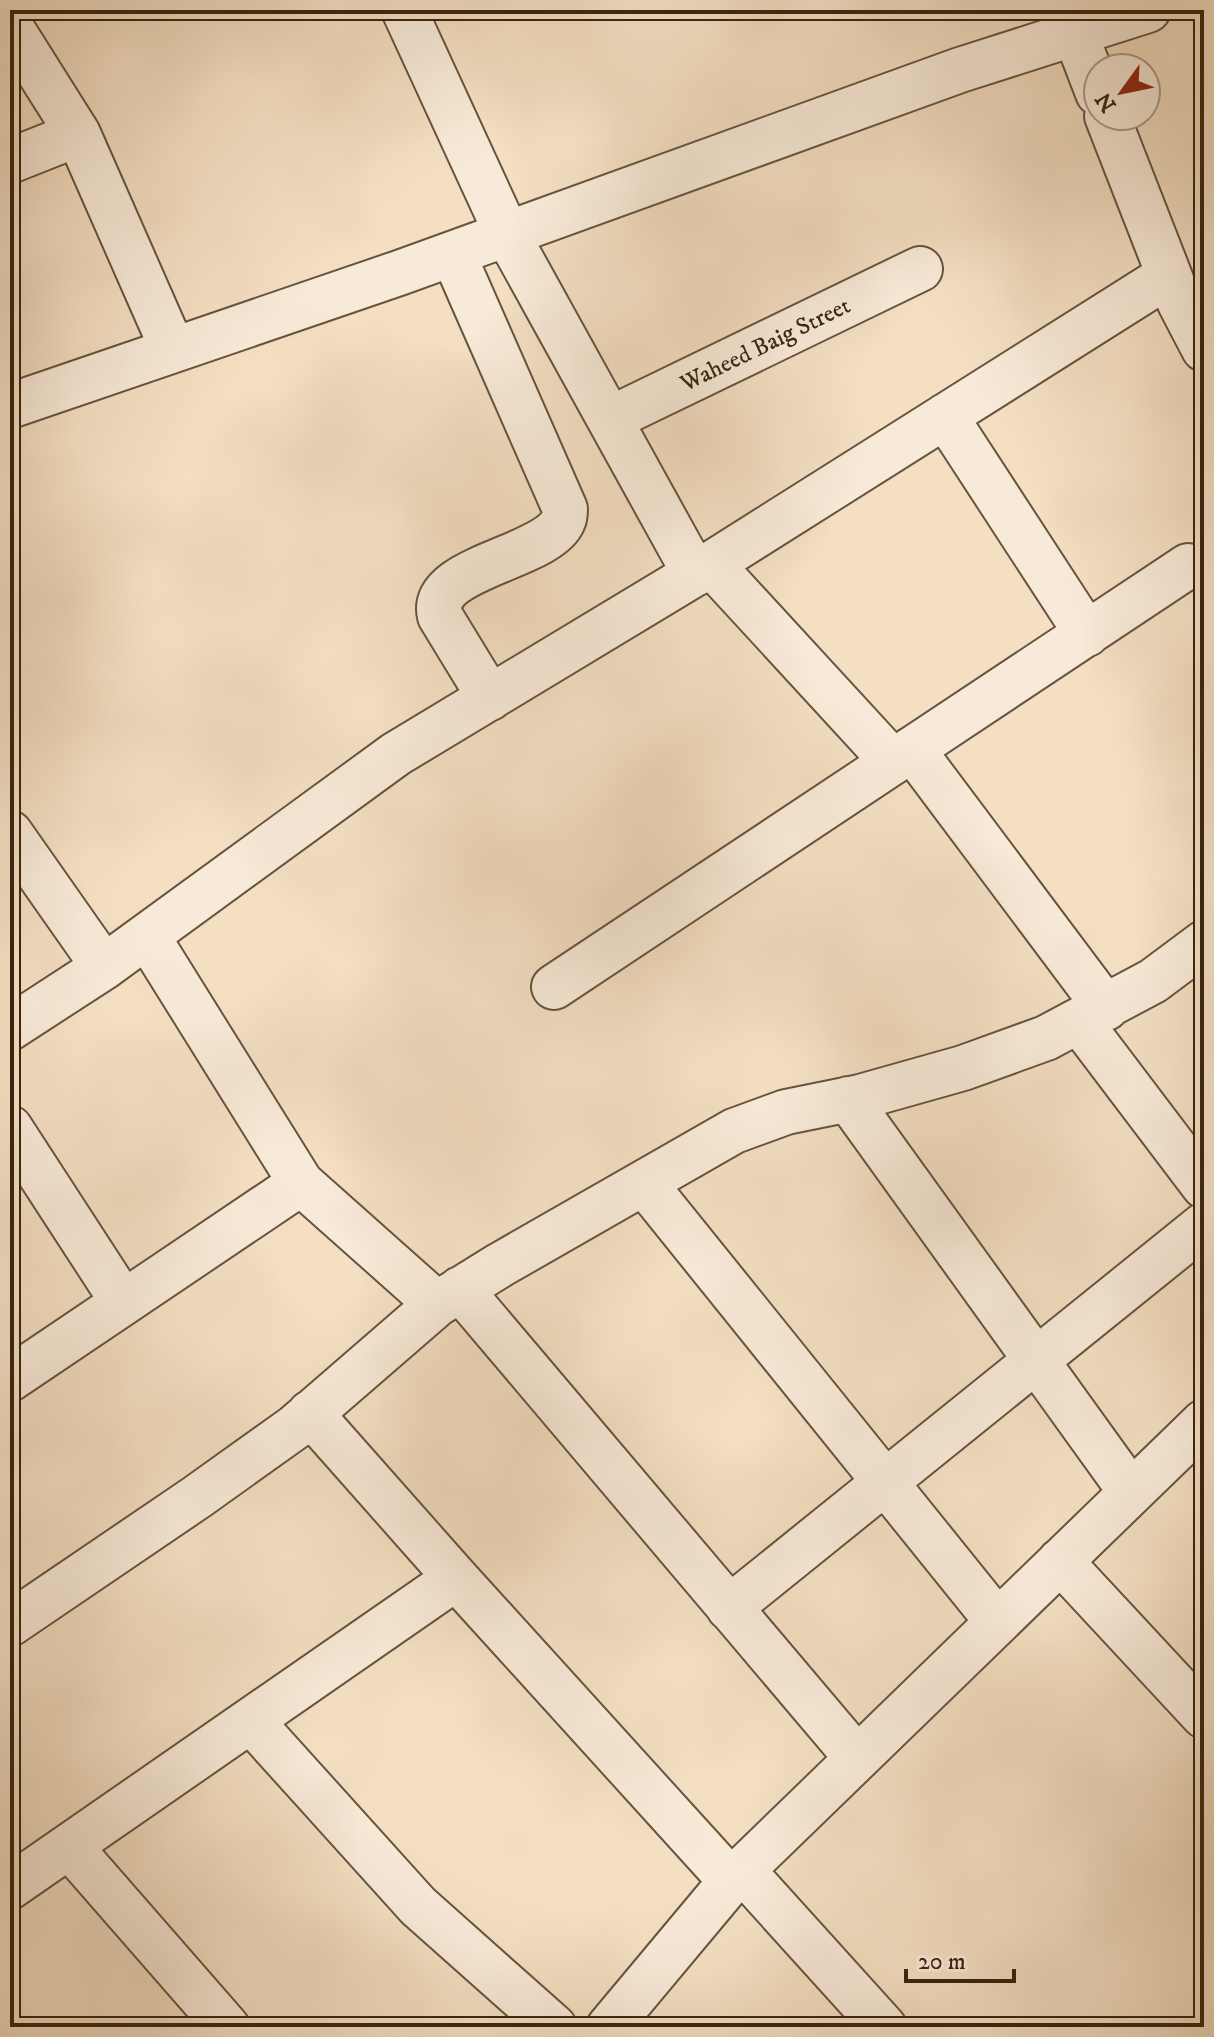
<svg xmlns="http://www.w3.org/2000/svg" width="1214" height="2037" font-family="'IM FELL DW Pica',serif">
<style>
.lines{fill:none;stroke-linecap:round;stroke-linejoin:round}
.minor-casing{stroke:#66543e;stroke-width:48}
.minor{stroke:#f8ead8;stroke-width:44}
.labels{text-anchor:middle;stroke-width:7;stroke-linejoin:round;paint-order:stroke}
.street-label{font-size:24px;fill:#372511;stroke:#f8ead8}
</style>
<rect width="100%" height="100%" fill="#f4dfc3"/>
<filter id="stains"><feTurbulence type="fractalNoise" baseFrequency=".0025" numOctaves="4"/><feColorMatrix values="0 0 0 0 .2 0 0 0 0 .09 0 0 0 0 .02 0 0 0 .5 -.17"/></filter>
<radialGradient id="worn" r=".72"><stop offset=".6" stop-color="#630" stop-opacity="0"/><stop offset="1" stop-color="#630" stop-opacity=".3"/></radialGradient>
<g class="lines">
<defs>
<path id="minor" d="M404,10l103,224 188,340
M10,26l68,108 95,216
M1075,33l23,60
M1107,116l73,187 24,46
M10,161l68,-27
M453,254l112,255c0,4 0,8 -2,12 -17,38 -136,46 -123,95l50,82
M10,406l389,-133 561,-203 188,-60
M945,416l142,218
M610,419l310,-150
M711,564l182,198
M912,749l194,259
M10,833l94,134
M147,936l154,247 136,121
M554,987l634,-421
M1079,1021l125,165
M10,1028l94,-61 292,-213 315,-190 458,-289
M848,1099l283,393
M10,1128l113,174
M644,1183l353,438
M460,1289l397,469
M10,1379l291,-196
M310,1413l146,165 275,303
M1060,1561l144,155
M729,1608l475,-383
M10,1624l187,-127 98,-70 142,-123 63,-39 234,-134 52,-19 74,-15 103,-29 83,-30 107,-57 51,-38
M251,1721l167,185 136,121
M69,1846l158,181
M742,1870l142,157
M10,1887l446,-309
M609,2027l122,-146 473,-459"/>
</defs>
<use href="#minor" class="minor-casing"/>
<use href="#minor" class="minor"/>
</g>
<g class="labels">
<g class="street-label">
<text transform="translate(765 344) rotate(-26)" y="8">Waheed Baig Street</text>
</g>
</g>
<rect width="1214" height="2037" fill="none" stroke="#f4dfc3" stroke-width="40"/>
<rect x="12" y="12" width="1190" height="2013" fill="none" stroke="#372511" stroke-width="4"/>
<rect x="20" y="20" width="1174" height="1997" fill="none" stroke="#372511" stroke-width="2"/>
<g transform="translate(1122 92) rotate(237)"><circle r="38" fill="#f8ead8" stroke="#ab9b88" stroke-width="2"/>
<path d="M0-6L14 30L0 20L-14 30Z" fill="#8f2418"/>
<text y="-12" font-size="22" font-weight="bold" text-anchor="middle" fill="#372511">N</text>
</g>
<path d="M906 1969v12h108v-12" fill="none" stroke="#372511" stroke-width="4"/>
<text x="918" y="1969" font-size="24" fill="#372511" stroke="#f8ead8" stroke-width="6" paint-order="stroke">20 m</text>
<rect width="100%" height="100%" filter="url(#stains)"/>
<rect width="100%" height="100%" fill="url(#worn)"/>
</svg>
